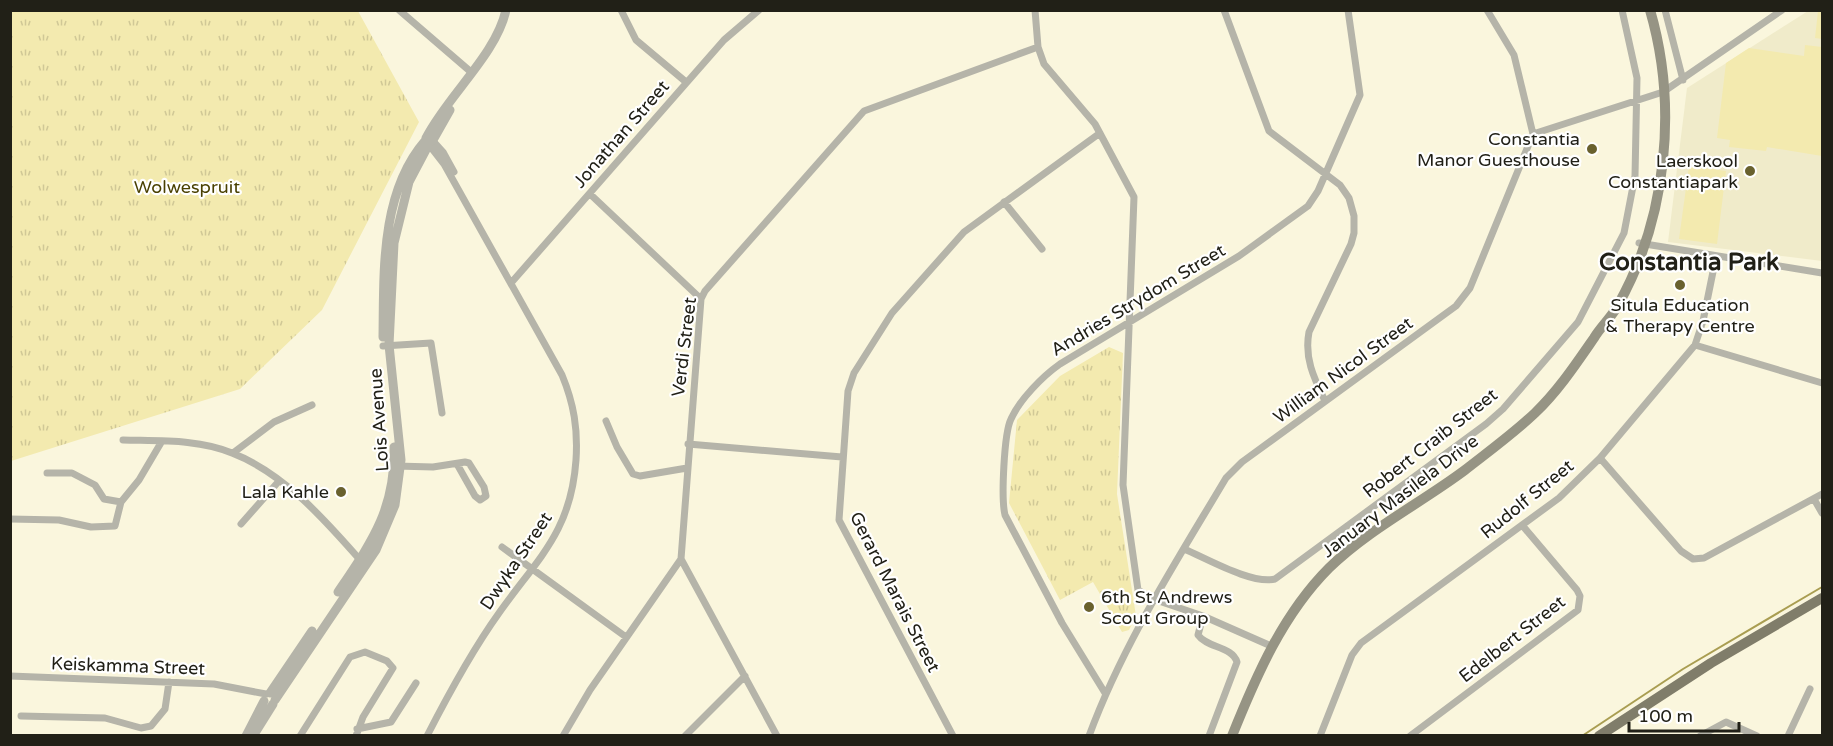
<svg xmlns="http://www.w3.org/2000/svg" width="1833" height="746" font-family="'Varela Round',sans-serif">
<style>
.built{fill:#f0ebca}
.green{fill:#f3eaaf}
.park{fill:url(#park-tufts)}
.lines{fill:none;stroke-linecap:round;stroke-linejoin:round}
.stream{stroke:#a99d51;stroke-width:2}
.minor{stroke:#b5b4a9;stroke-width:7}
.tertiary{stroke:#b5b4a9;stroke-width:9}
.secondary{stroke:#969484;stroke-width:10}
.primary{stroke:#807d6a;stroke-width:10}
.poi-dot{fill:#69612e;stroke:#fff;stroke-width:2}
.labels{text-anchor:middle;stroke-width:4.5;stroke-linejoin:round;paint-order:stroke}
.street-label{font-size:18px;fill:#212017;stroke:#fff}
.poi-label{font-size:18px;fill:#212017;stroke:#fff;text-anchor:end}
.park-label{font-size:18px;fill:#494001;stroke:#fff}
.district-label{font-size:24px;font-weight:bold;fill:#212017;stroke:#fff}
</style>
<defs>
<pattern id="park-tufts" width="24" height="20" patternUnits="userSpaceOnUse" patternTransform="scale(1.5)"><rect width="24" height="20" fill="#f3eaaf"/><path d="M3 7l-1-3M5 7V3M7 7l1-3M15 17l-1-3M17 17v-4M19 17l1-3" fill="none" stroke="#d0c896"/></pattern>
</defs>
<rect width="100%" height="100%" fill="#faf6dd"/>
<path class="built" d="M1808,11h14v250l-154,-19 19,-154z"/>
<path class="green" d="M1818,11h4v28l-7,-1z
M1805,45l17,2v109l-55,-9 -1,4 -37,-4 1,-7 -13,-2 9,-75 23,-15 55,8z
M1689,166l37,5 -9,73 -38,-5z"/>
<path class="park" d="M11,10l347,1 61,111 -97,188 -82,79 -229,72z
M1109,347l14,6 -6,141 19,122 -7,14 -7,2 -29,-50 -33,18 -51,-97 8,-83 43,-44z"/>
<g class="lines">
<path class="stream" d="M1582,736l101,-67 139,-82"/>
<path class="minor" d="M399,10l72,62
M621,10l15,30 50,42
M1035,10l3,37 6,17 51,60 39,73 -11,288 15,105 15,9 50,17 68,30
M1224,10l45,121 71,54 9,13 5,18v17l-3,11 -42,88c-5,26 5,46 16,69
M1665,10l18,70
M1533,134l130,-42 119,-82
M434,142l9,10 11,20
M590,194l111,105
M1004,202l38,47
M1639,243l183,30
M511,283l213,-243 35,-30
M1695,345l127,38
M383,346l48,-3 11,70
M606,421l11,26 16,27 7,2 47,-8
M123,440c36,1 76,-1 109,13 52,20 93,67 129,108
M688,444l154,13
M233,453l41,-31 38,-17
M1600,458l81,93 12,8 11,-1 118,-64
M396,466l37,1 32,-5 4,1 15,24 2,9 -6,4 -5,-4 -18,-32
M47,473h25l23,12 9,14 17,3
M1814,499l8,14
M10,519l49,1 32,7 24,-1 6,-24 18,-22 23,-39
M241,524l38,-43
M502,547l124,90
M1184,549c22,9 68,36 91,30l211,-155 17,-15 75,-87 46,-89 11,-57 2,-98 -15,-68
M1203,616l-5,19c9,13 34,11 39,27l-28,74
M10,676l204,8 52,10
M1105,693l-43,-70 -57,-108c-4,-16 -1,-82 6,-96 9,-20 32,-43 49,-55l179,-108 69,-50 10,-15 42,-96 -12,-85
M21,716l84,2 36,10 10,-2 14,-17 4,-27
M357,729l34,-7 25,-39
M300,736l50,-79 15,-5 22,9 6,7 -30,49 -7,19
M427,736c22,-43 44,-84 72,-123 39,-55 72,-81 77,-153 2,-31 -2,-56 -14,-85l-118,-211 -14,-18
M563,736l27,-46 91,-131
M685,736l60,-60
M777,736l-96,-177 20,-260 4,-8 159,-180 174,-64
M953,736l-114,-216 9,-129 6,-18 38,-60 72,-81 136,-99
M1089,736c34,-92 87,-174 137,-258l16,-16 214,-156 14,-18 63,-154 -19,-79 -27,-45
M1320,736l32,-81 9,-12 198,-145 41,-40 95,-113 8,-24 13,-64
M1410,736l168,-126 2,-14 -3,-6 -55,-65
M1700,736l26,-14 31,14
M1788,736l22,-47"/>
<path class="tertiary" d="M426,138c22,-43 70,-83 80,-128
M433,140l17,-30
M383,337c1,-64 -3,-144 42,-196
M338,592c33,-49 58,-83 56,-145
M270,693l42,-62
M275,700l101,-150 19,-45 6,-45 -12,-115 5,-102 15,-61 19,-36
M246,736l18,-35
M253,736l20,-32"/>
<path class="secondary" d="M1232,736c24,-60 51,-122 97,-168 40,-39 92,-65 136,-98 23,-18 49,-37 70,-57 23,-22 41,-49 59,-75 7,-12 18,-21 24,-33 49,-87 60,-199 32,-295"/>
<path class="primary" d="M1599,736l112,-73 111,-65"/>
</g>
<g class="poi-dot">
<circle cx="1592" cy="149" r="6"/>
<circle cx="1750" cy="171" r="6"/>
<circle cx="1680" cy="285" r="6"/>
<circle cx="341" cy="492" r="6"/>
<circle cx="1089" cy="607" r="6"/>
</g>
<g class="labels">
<g class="street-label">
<text transform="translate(621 134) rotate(-49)" y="6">Jonathan Street</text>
<text transform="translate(1138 300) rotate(-31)" y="6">Andries Strydom Street</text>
<text transform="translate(684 347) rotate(-83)" y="6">Verdi Street</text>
<text transform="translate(1343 370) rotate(-36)" y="6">William Nicol Street</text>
<text transform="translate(379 420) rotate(-94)" y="6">Lois Avenue</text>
<text transform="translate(1430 443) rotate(-38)" y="6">Robert Craib Street</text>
<text transform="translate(1400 496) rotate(-37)" y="6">January Masilela Drive</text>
<text transform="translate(1527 499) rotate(-39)" y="6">Rudolf Street</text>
<text transform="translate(516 561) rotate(-56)" y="6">Dwyka Street</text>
<text transform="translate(895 592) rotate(63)" y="6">Gerard Marais Street</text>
<text transform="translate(1512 639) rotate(-38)" y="6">Edelbert Street</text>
<text transform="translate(128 666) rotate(2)" y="6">Keiskamma Street</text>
</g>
<g class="poi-label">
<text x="1580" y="145">Constantia<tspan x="1580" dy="21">Manor Guesthouse</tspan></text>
<text x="1738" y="167">Laerskool<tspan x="1738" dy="21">Constantiapark</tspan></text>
<text x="1680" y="311" text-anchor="middle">Situla Education<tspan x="1680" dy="21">&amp; Therapy Centre</tspan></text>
<text x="329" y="498">Lala Kahle</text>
<text x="1101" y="603" text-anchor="start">6th St Andrews<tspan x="1101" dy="21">Scout Group</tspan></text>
</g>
<g class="park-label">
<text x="187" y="193">Wolwespruit</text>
</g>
<g class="district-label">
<text x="1689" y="270">Constantia Park</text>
</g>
</g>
<rect width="1833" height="746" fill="none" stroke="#212017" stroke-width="24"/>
<path d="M1629 722v9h110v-9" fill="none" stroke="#212017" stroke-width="3"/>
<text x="1638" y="722" font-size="18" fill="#212017" stroke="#ffffff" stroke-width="4.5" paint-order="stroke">100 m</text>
</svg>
